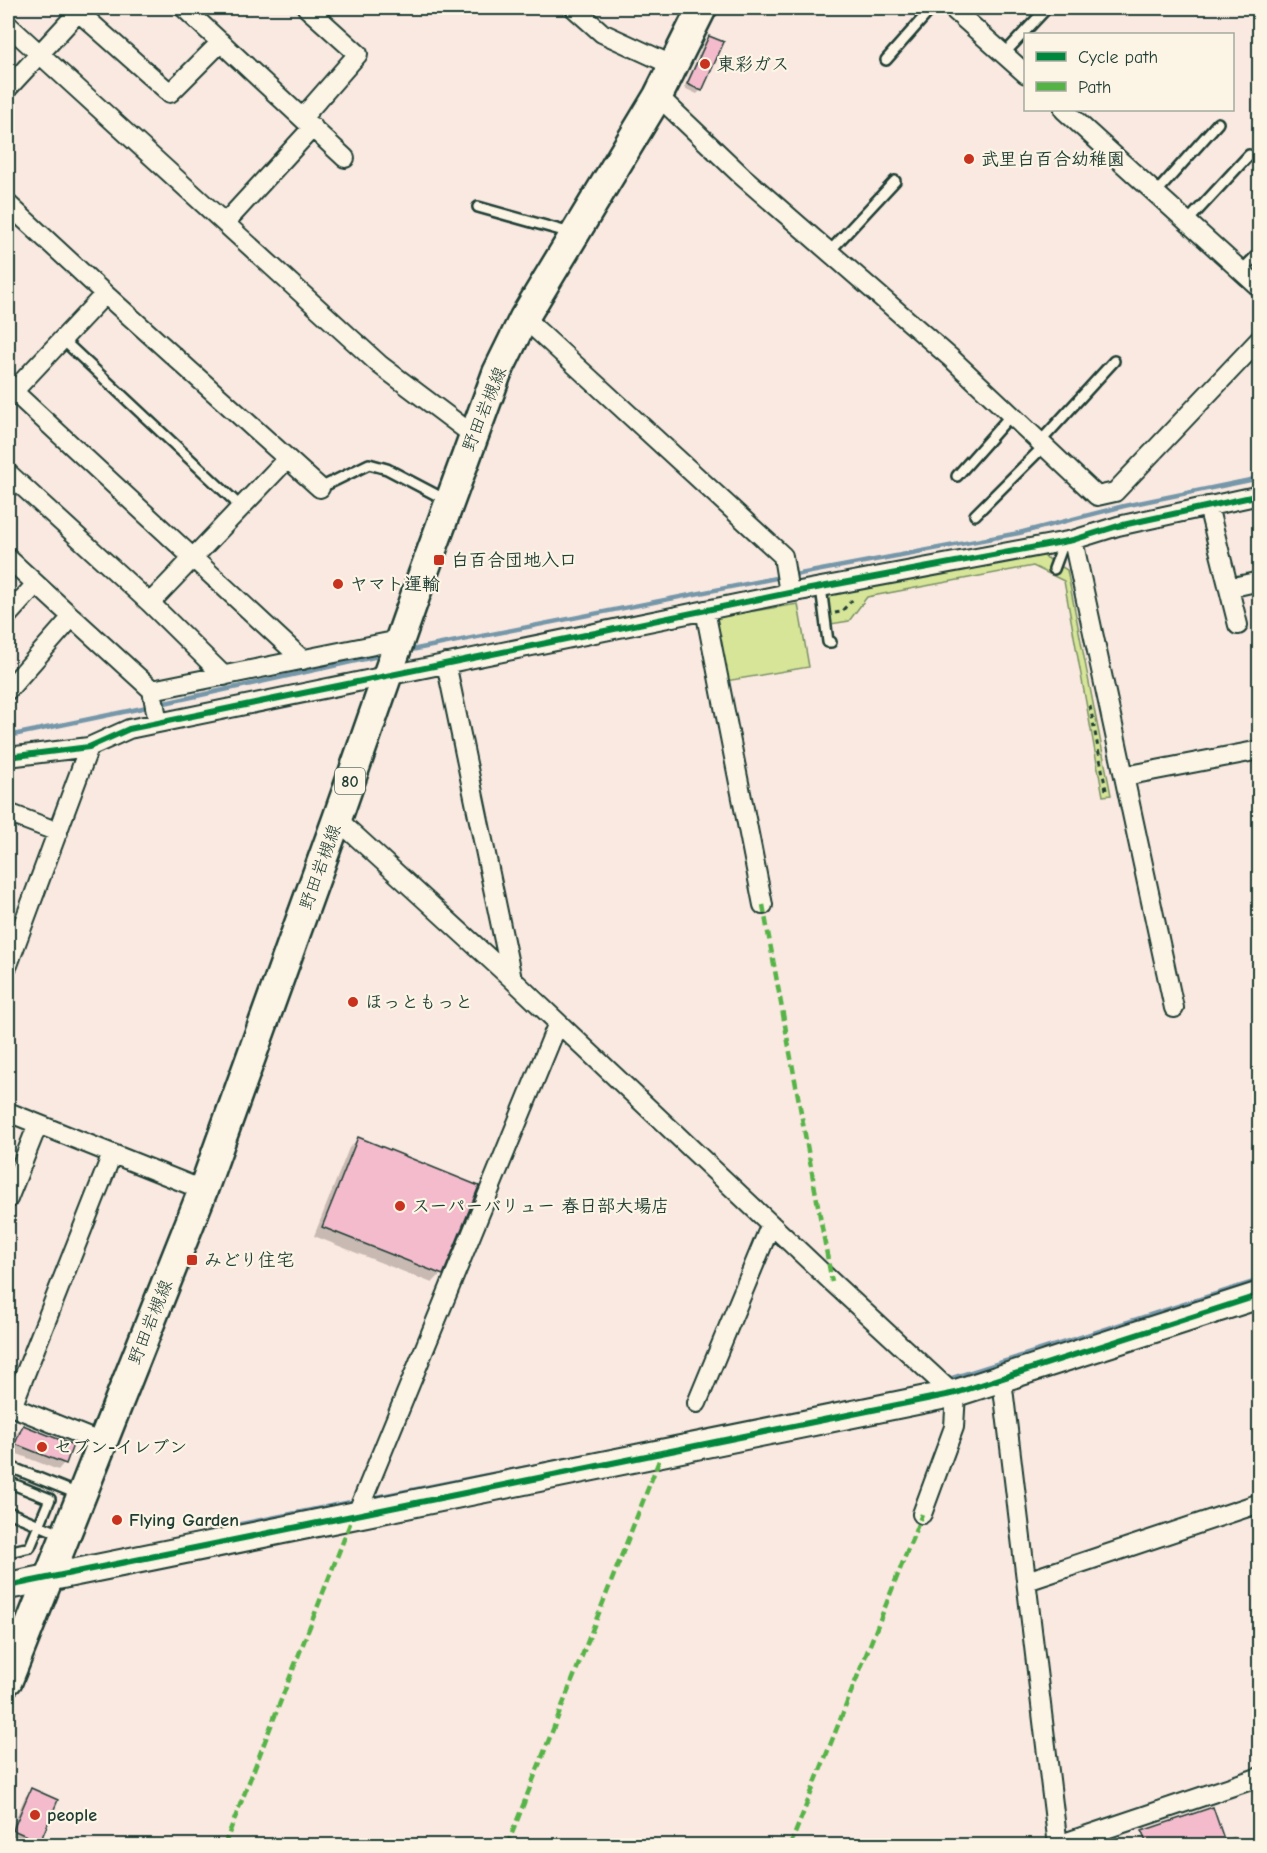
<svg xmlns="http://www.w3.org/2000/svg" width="1267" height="1853" font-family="'Comic Neue','Klee One',sans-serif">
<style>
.green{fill:#d6e598;stroke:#7a9166;stroke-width:1.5}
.shadow{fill:#0003}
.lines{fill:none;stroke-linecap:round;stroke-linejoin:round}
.stream{stroke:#7597a9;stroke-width:4.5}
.building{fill:#f4bbcd;stroke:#1f3d34;stroke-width:1.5}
.lane-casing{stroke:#1f3d34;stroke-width:14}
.street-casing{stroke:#1f3d34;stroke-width:22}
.secondary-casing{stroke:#1f3d34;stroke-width:30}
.primary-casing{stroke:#1f3d34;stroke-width:33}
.path{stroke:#1f3d34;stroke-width:3;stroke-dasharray:4.5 4.5;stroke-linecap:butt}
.lane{stroke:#fcf5e5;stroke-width:9}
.street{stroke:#fcf5e5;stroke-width:18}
.secondary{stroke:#fcf5e5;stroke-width:26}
.primary{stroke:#fcf5e5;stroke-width:28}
.quiet{stroke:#55b346;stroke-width:4.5;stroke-dasharray:9 4.5;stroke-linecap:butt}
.cycleway-casing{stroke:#fcf5e5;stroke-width:10}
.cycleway{stroke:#00873e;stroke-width:6}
.poi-dot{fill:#c8321e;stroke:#fcf5e5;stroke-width:2}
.labels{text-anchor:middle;stroke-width:4.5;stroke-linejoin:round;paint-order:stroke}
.shield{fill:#fcf5e5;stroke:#617469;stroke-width:1.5}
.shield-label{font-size:16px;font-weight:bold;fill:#1f3d34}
.poi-label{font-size:18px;font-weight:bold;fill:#1f3d34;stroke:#fcf5e5;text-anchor:start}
.street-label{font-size:18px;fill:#1f3d34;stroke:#fcf5e5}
</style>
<rect width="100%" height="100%" fill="#fae9e0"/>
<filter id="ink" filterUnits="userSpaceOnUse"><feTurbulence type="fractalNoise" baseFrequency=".0167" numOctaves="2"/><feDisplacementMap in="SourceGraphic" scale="12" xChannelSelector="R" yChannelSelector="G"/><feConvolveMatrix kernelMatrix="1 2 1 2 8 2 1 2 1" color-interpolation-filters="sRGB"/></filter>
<g filter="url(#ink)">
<path class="green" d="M1037,552l30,18 44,225 -8,1 -39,-215 -31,-15 -166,31 -18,24 -18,3 -6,-32z
M798,604l11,63 -83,14 -10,-64z"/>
<path class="shadow" d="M709,37l-8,53 -4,4 -13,-6 21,-47z
M358,1139l83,135 -9,9 -118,-47 35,-88z
M23,1427l41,36 -6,7 -48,-19 7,-18z
M31,1790l8,51 -5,5h-6l-20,-10 17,-39z
M1143,1832l81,11 9,-7 7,10h-94l-4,-13z"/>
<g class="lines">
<path class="stream" d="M789,576l230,-43 105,-27 136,-28
M406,651l375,-74
M160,704l223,-49
M8,736l144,-30
M946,1380l314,-100
M367,1499l221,-44
M211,1530l145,-29"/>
</g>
<path class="building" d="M709,36l15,6 -22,49 -15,-7z
M358,1137l121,49 -36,89 -121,-48z
M23,1425l50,20 -7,19 -51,-20z
M31,1788l27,12 -18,42 -27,-12z
M1213,1807l13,38h-79l-5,-14z"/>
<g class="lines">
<defs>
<path id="lane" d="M1004,54l43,-46
M886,60l46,-52
M1156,193l62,-70
M478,207l93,26
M1187,222l62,-67
M829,252l66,-71
M1241,271l19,-19
M62,339l179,168
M1040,442l74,-81
M957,476l54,-61
M320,488l49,-24 18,5 61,32
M975,515l69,-69
M1054,569l10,-27
M821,587l7,55h3
M8,1466l70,28
M8,1482l42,17 -20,48 -22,5
M8,1512l55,23"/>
<path id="street" d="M74,8l96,85 51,-51
M184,8l161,150
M574,8l28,25 72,33
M952,8l74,66
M8,25l372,340 93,70
M8,88l74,-80
M658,96l84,80 210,183 145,137 18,-4 145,-153
M1064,110l196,178
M302,118l56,-64 -51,-46
M8,204l97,90 215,194
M225,223l88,-96
M524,318l259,238 6,37
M13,391l290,269
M8,397l97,-103
M8,473l142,130 74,73
M1208,506l30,119
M1073,540l101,468
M8,558l64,59 -64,73
M1229,588l31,-7
M150,603l137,-144
M705,610l58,295
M8,615l28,-31
M72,617l80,73 6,33
M446,663l66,316
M152,690l247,-50
M8,757l81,-10 40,-18 660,-136 284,-53 45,-14 142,-31
M1125,776l135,-26
M8,813l50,19
M337,819l175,160 320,303 117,108 7,3 -2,34 -32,87
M8,965l81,-218
M8,1112l195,78
M8,1199l30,-75
M1002,1380l56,466
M697,1403l74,-179
M8,1405l94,38
M12,1407l100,-253
M353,1516l5,-5 200,-488
M1027,1581l233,-78
M1058,1845l202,-68"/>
<path id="secondary" d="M8,1586l948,-193 304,-98"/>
<path id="primary" d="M8,1680l195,-490 134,-371 82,-234 78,-212 27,-55 134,-222 44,-88"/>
</defs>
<use href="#lane" class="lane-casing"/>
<use href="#street" class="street-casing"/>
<use href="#secondary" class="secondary-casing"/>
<use href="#primary" class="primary-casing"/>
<path class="path" d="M835,613l6,-1 14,-15
M1090,706l16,84"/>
<use href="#lane" class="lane"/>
<use href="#street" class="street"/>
<use href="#secondary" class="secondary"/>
<use href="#primary" class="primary"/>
<path class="quiet" d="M763,905l69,377
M224,1846l129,-330
M507,1846l155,-393
M790,1846l132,-332"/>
<defs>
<path id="cycleway" d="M8,757l81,-10 40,-18 660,-136 284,-53 45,-14 142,-31
M8,1586l948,-193 304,-98"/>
</defs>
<use href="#cycleway" class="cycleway-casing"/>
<use href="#cycleway" class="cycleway"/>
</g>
</g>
<g class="poi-dot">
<circle cx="705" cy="64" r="6"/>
<circle cx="969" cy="159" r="6"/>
<rect x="433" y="554" width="12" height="12" rx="3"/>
<circle cx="338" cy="584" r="6"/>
<circle cx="353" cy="1002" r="6"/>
<circle cx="400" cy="1206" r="6"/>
<rect x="186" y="1254" width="12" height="12" rx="3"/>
<circle cx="42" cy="1447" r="6"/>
<circle cx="117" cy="1520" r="6"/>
<circle cx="35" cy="1815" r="6"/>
</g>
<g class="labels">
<rect class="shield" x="335" y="768" width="30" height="26" rx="4.5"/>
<g class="shield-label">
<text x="350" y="787">80</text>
</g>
<g class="poi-label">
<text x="717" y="70">東彩ガス</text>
<text x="981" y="165">武里白百合幼稚園</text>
<text x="451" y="566">白百合団地入口</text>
<text x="350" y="590">ヤマト運輸</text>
<text x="365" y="1008">ほっともっと</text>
<text x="412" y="1212">スーパーバリュー 春日部大場店</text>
<text x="204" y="1266">みどり住宅</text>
<text x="54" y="1453">セブン-イレブン</text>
<text x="129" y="1526">Flying Garden</text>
<text x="47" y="1821">people</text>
</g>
<g class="street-label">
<text transform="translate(484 409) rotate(-68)" y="6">野田岩槻線</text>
<text transform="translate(320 867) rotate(-70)" y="6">野田岩槻線</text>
<text transform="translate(150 1322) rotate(-68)" y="6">野田岩槻線</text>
</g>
</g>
<rect width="1267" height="1853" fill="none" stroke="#fcf5e5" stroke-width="30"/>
<rect x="15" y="15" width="1237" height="1823" fill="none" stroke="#1f3d34" stroke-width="2" filter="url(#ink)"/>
<rect x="1024" y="33" width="210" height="78" fill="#fcf5e5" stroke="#a4ab9e" stroke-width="1.5"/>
<rect x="1036" y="52" width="30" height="9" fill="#00873e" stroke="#a4ab9e" stroke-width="1.5"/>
<text x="1078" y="63" font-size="18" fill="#1f3d34">Cycle path</text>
<rect x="1036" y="82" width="30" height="9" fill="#55b346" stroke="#a4ab9e" stroke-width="1.5"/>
<text x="1078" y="93" font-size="18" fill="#1f3d34">Path</text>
</svg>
